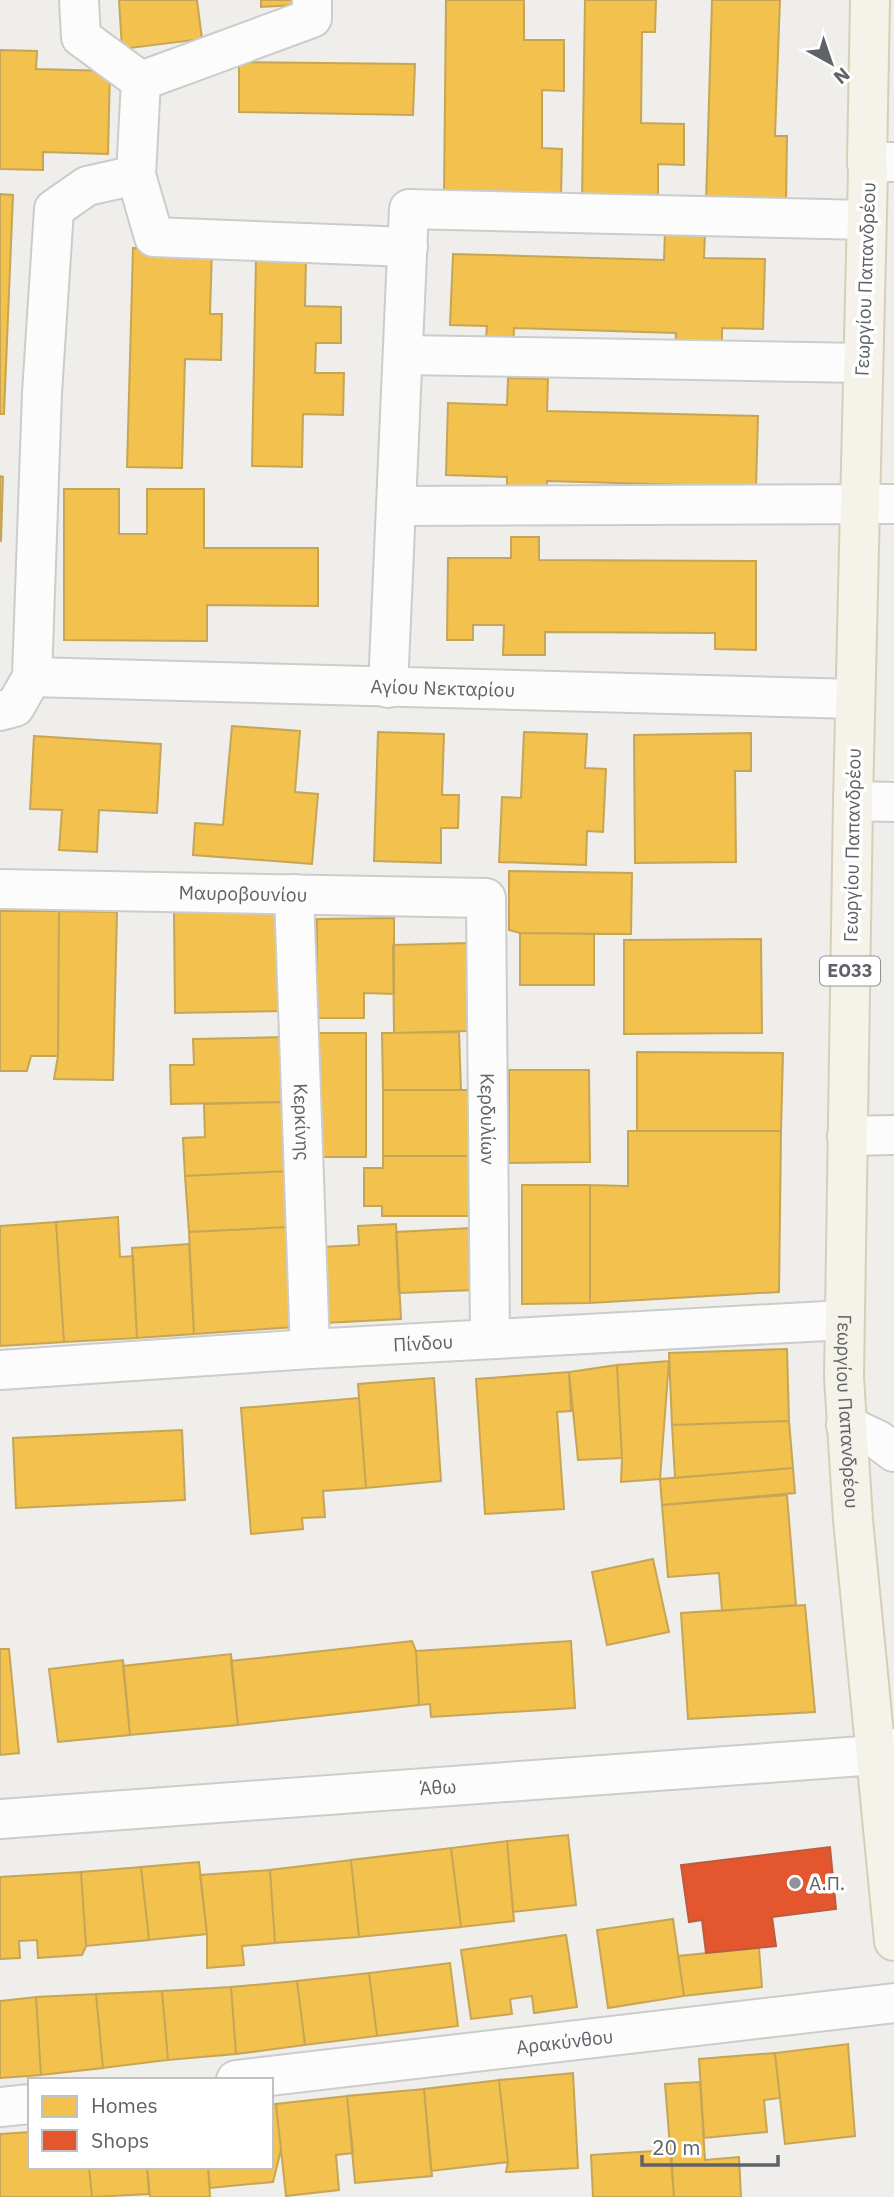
<svg xmlns="http://www.w3.org/2000/svg" width="894" height="2197" font-family="'IBM Plex Sans',sans-serif">
<style>
.homes{fill:#f2c14e;stroke:#c6a556;stroke-width:2}
.shops{fill:#e4572e;stroke:#bc5b3f;stroke-width:2}
.lines{fill:none;stroke-linecap:round;stroke-linejoin:round}
.street-casing{stroke:#cbcccc;stroke-width:42}
.secondary-casing{stroke:#cacacb;stroke-width:42}
.primary-casing{stroke:#d7ceb8;stroke-width:42}
.street{stroke:#fdfcfc;stroke-width:38}
.secondary{stroke:#fdfcfc;stroke-width:38}
.primary{stroke:#f4f2e9;stroke-width:38}
.poi-dot{fill:#919496;stroke:#fff;stroke-width:2.5}
.labels{text-anchor:middle;stroke-width:7;stroke-linejoin:round;paint-order:stroke}
.shield{fill:#fff;stroke:#8f9295;stroke-width:2}
.shield-label{font-size:18px;font-weight:bold;fill:#5f6368}
.street-label{font-size:19px;fill:#5f6368;stroke:#fff}
.poi-label{font-size:19px;fill:#5f6368;stroke:#fff;text-anchor:start}
</style>
<rect width="100%" height="100%" fill="#efeeea"/>
<path class="homes" d="M119,0h78l5,39 -80,10z
M261,0h35v5l-35,2z
M446,0h78v40h40v51l-22,-1v58l20,1 -1,48 -117,-1z
M585,0h71l-1,32h-13l-1,91 43,1v41l-26,-1v35l-76,-1z
M712,0h68l-5,136h12l-1,68 -80,-2z
M0,50l37,1 -1,18 74,2 -2,83 -65,-2v18l-43,-1z
M239,62l176,2 -2,51 -174,-3z
M0,194l13,1 -9,219h-4z
M665,231l40,1 -1,26 61,1 -2,70 -41,-1v26l-47,-1 1,-20 -162,-5 -1,22h-28l2,-24 -37,-1 3,-71 211,6z
M133,248l79,1 -2,65h12l-1,46 -36,-1 -3,109 -55,-1z
M256,257h50l-1,49 36,1v36h-25l-1,30h29l-1,42 -40,-1 -1,53 -50,-1z
M508,378l40,1 -1,32 211,5 -2,71 -209,-6 -1,18 -39,-1v-21l-61,-2 2,-72 59,2z
M0,476l3,1 -2,64h-1z
M64,489h55v45h28v-45h57v59h114v58l-111,-1v36l-143,-1z
M511,537h28v23l217,1v89l-41,-1v-16l-170,-1v23h-42l1,-30h-31v15h-26l1,-82h63z
M232,726l68,5 -5,61 23,2 -6,70 -119,-9 2,-32 28,2z
M378,732l66,2 -2,61h17l-1,33h-17v35l-67,-2z
M524,732l63,2 -2,34 21,1 -3,63 -16,-1 -1,34 -87,-3 3,-65 19,1z
M751,733v38h-16l1,91 -101,1 -1,-128z
M34,736l127,8 -4,69 -58,-3 -2,42 -38,-2 3,-40 -32,-1z
M509,871l123,2 -1,61 -111,-1 -11,-3z
M283,908l3,103 -111,2 -1,-102z
M0,911h59l-1,145h-27l-4,15h-27z
M59,911l58,1 -4,168 -59,-1 4,-23z
M394,918v76l-30,-1v25h-47v-99z
M520,933l74,1v51h-74z
M761,939l1,94 -138,1v-94z
M467,943l2,88 -75,2 -1,-88z
M459,1032l2,58h-78l-1,-57z
M316,1033h50v124h-50z
M285,1037l1,65 -115,2 -1,-39h24l-1,-26z
M637,1052l146,1 -2,78h-144z
M509,1070h80l1,92 -81,1z
M383,1090h90v66h-90z
M286,1102l4,69 -105,5 -2,-38 22,-1 -1,-33z
M628,1131h153l-2,161 -189,11v-118l38,1z
M383,1156h90v60h-91v-10h-18v-38h19z
M290,1171l-1,56 -100,5 -4,-56z
M522,1185h68v118l-68,1z
M118,1217l2,40 13,-1 4,82 -73,4 -8,-120z
M56,1222l8,120 -64,4v-120z
M396,1224l5,95 -76,4 -4,-76 38,-2 -1,-19z
M289,1227l6,100 -101,7 -5,-102z
M471,1228l3,62 -75,3 -3,-61z
M189,1244l5,90 -57,4 -5,-90z
M787,1349l2,72 -117,4 -3,-72z
M669,1361l-9,118 -39,3 1,-24 -5,-93z
M617,1365l5,93 -44,2 -9,-88z
M569,1372l2,39 -14,1 7,97 -79,5 -9,-135z
M434,1378l7,103 -75,7 -8,-104z
M359,1398l7,90 -43,3 2,26 -23,1 1,11 -52,5 -10,-126z
M789,1421l4,47 -118,10 -3,-53z
M182,1430l3,70 -169,8 -3,-70z
M793,1468l2,25 -133,12 -2,-26z
M787,1495l9,110 -74,6 -3,-38 -51,4 -6,-72z
M653,1559l16,73 -62,13 -15,-73z
M805,1605l10,107 -127,7 -7,-106z
M412,1641l4,10 3,54 -181,20 -7,-64z
M571,1641l4,67 -144,9 -1,-13 -11,1 -3,-54z
M0,1649h9l10,104 -19,2z
M231,1654l7,71 -108,10 -7,-69z
M123,1660l7,75 -72,7 -9,-73z
M568,1835l8,70 -63,7 -6,-71z
M507,1841l7,80 -53,6 -10,-79z
M451,1848l10,79 -102,10 -8,-77z
M351,1860l8,77 -84,6 -5,-73z
M199,1862l8,72 -58,6 -8,-73z
M141,1867l8,73 -63,6 -5,-74z
M270,1870l5,73 -33,3 2,19 -37,3v-34l-7,-59z
M81,1872l5,74 -4,9 -44,3 -1,-18 -18,1 1,17 -20,1v-82z
M673,1919l11,77 -76,12 -11,-78z
M566,1935l11,72 -43,6 -2,-17 -22,3 2,15 -41,5 -10,-69z
M759,1948l3,39 -78,9 -6,-40z
M450,1963l8,63 -81,10 -8,-63z
M369,1973l8,63 -72,9 -8,-64z
M297,1981l8,64 -69,9 -5,-67z
M231,1987l5,67 -68,6 -6,-69z
M162,1991l6,69 -65,8 -7,-74z
M96,1994l7,74 -62,7 -5,-78z
M36,1997l5,78 -41,3v-77z
M848,2044l7,92 -70,8 -10,-91z
M775,2053l5,45 -16,2 3,32 -63,6 -5,-79z
M573,2073l5,95 -72,4 2,-10 -9,-82z
M499,2080l9,82 -77,9 -7,-82z
M700,2082l5,78 34,-3 2,40h-67l-9,-113z
M424,2089l8,87 -77,7 -8,-87z
M347,2096l6,57 -17,2 3,35 -53,6 -10,-92z
M276,2104l5,46 -8,32 -63,6 -2,-21h63v-62z
M30,2132v35h59l3,30h-92v-63z
M671,2150l3,47h-81l-2,-42z
M89,2167h58l2,27 -57,3z
M147,2167h61l2,30h-60z"/>
<path class="shops" d="M830,1847l6,62 -64,8 4,29 -70,7 -4,-33 -13,2 -8,-57z"/>
<g class="lines">
<defs>
<g id="street">
<path d="M79,0l2,37 60,44 -5,94 18,62 254,10"/>
<path d="M141,81l171,-63v-18"/>
<path d="M867,162h27"/>
<path d="M403,355l460,8"/>
<path d="M396,506l498,-2"/>
<path id="s1" d="M32,677l823,22"/>
<path d="M388,688l21,-479 457,11"/>
<path d="M0,711l15,-4 17,-30 10,-284 12,-184 33,-23 49,-11"/>
<path d="M853,801l41,1"/>
<path id="s2" d="M0,889l486,9 4,441"/>
<path id="s3" d="M294,894l16,455"/>
<path id="s4" d="M0,1370l310,-21 534,-29"/>
<path d="M846,1425l32,15 16,12"/>
<path id="s5" d="M0,1819l876,-64 18,-7"/>
<path id="s6" d="M236,2080l658,-77"/>
<path d="M0,2107l30,-3"/>
</g>
<path id="secondary" d="M847,1136l47,-1"/>
<g id="primary">
<path id="s7" d="M870,0l-3,162 1,9 -15,630 -9,576 9,143 41,421"/>
</g>
</defs>
<use href="#street" class="street-casing"/>
<use href="#secondary" class="secondary-casing"/>
<use href="#primary" class="primary-casing"/>
<use href="#street" class="street"/>
<use href="#secondary" class="secondary"/>
<use href="#primary" class="primary"/>
</g>
<circle class="poi-dot" cx="795" cy="1883" r="7"/>
<g class="labels">
<rect class="shield" x="820" y="956.5" width="60" height="29" rx="5"/>
<g class="shield-label">
<text x="850" y="977">ΕΟ33</text>
</g>
<g class="street-label">
<text transform="translate(865 279) rotate(-88)" y="7">Γεωργίου Παπανδρέου</text>
<text dy="7" stroke="none"><textPath href="#s1" startOffset="411">Αγίου Νεκταρίου</textPath></text>
<text transform="translate(852 845) rotate(-89)" y="7">Γεωργίου Παπανδρέου</text>
<text dy="7" stroke="none"><textPath href="#s2" startOffset="243">Μαυροβουνίου</textPath></text>
<text dy="7" stroke="none"><textPath href="#s2" startOffset="707">Κερδυλίων</textPath></text>
<text dy="7" stroke="none"><textPath href="#s3" startOffset="228">Κερκίνης</textPath></text>
<text dy="7" stroke="none"><textPath href="#s4" startOffset="424">Πίνδου</textPath></text>
<text dy="7" stroke="none"><textPath href="#s7" startOffset="1412">Γεωργίου Παπανδρέου</textPath></text>
<text dy="7" stroke="none"><textPath href="#s5" startOffset="439">Άθω</textPath></text>
<text dy="7" stroke="none"><textPath href="#s6" startOffset="331">Αρακύνθου</textPath></text>
</g>
<g class="poi-label">
<text x="809" y="1890">Α.Π.</text>
</g>
</g>
<rect x="28" y="2078" width="245" height="91" fill="#ffffff" stroke="#bfc1c3" stroke-width="2"/>
<rect x="42" y="2096" width="35" height="21" fill="#f2c14e" stroke="#bfc1c3" stroke-width="2"/>
<text x="91" y="2113" font-size="21" fill="#5f6368">Homes</text>
<rect x="42" y="2130" width="35" height="21" fill="#e4572e" stroke="#bfc1c3" stroke-width="2"/>
<text x="91" y="2148" font-size="21" fill="#5f6368">Shops</text>
<g transform="translate(831 63) rotate(140)" stroke="#ffffff" stroke-width="5" paint-order="stroke">
<path d="M0-5L12 26L0 18L-12 26Z" fill="#5f6368"/>
<text y="-10" font-size="19" font-weight="bold" text-anchor="middle" fill="#5f6368">N</text>
</g>
<path d="M642 2155v10h136v-10" fill="none" stroke="#5f6368" stroke-width="3.5"/>
<text x="652" y="2155" font-size="21" fill="#5f6368" stroke="#ffffff" stroke-width="5" paint-order="stroke">20 m</text>
</svg>
